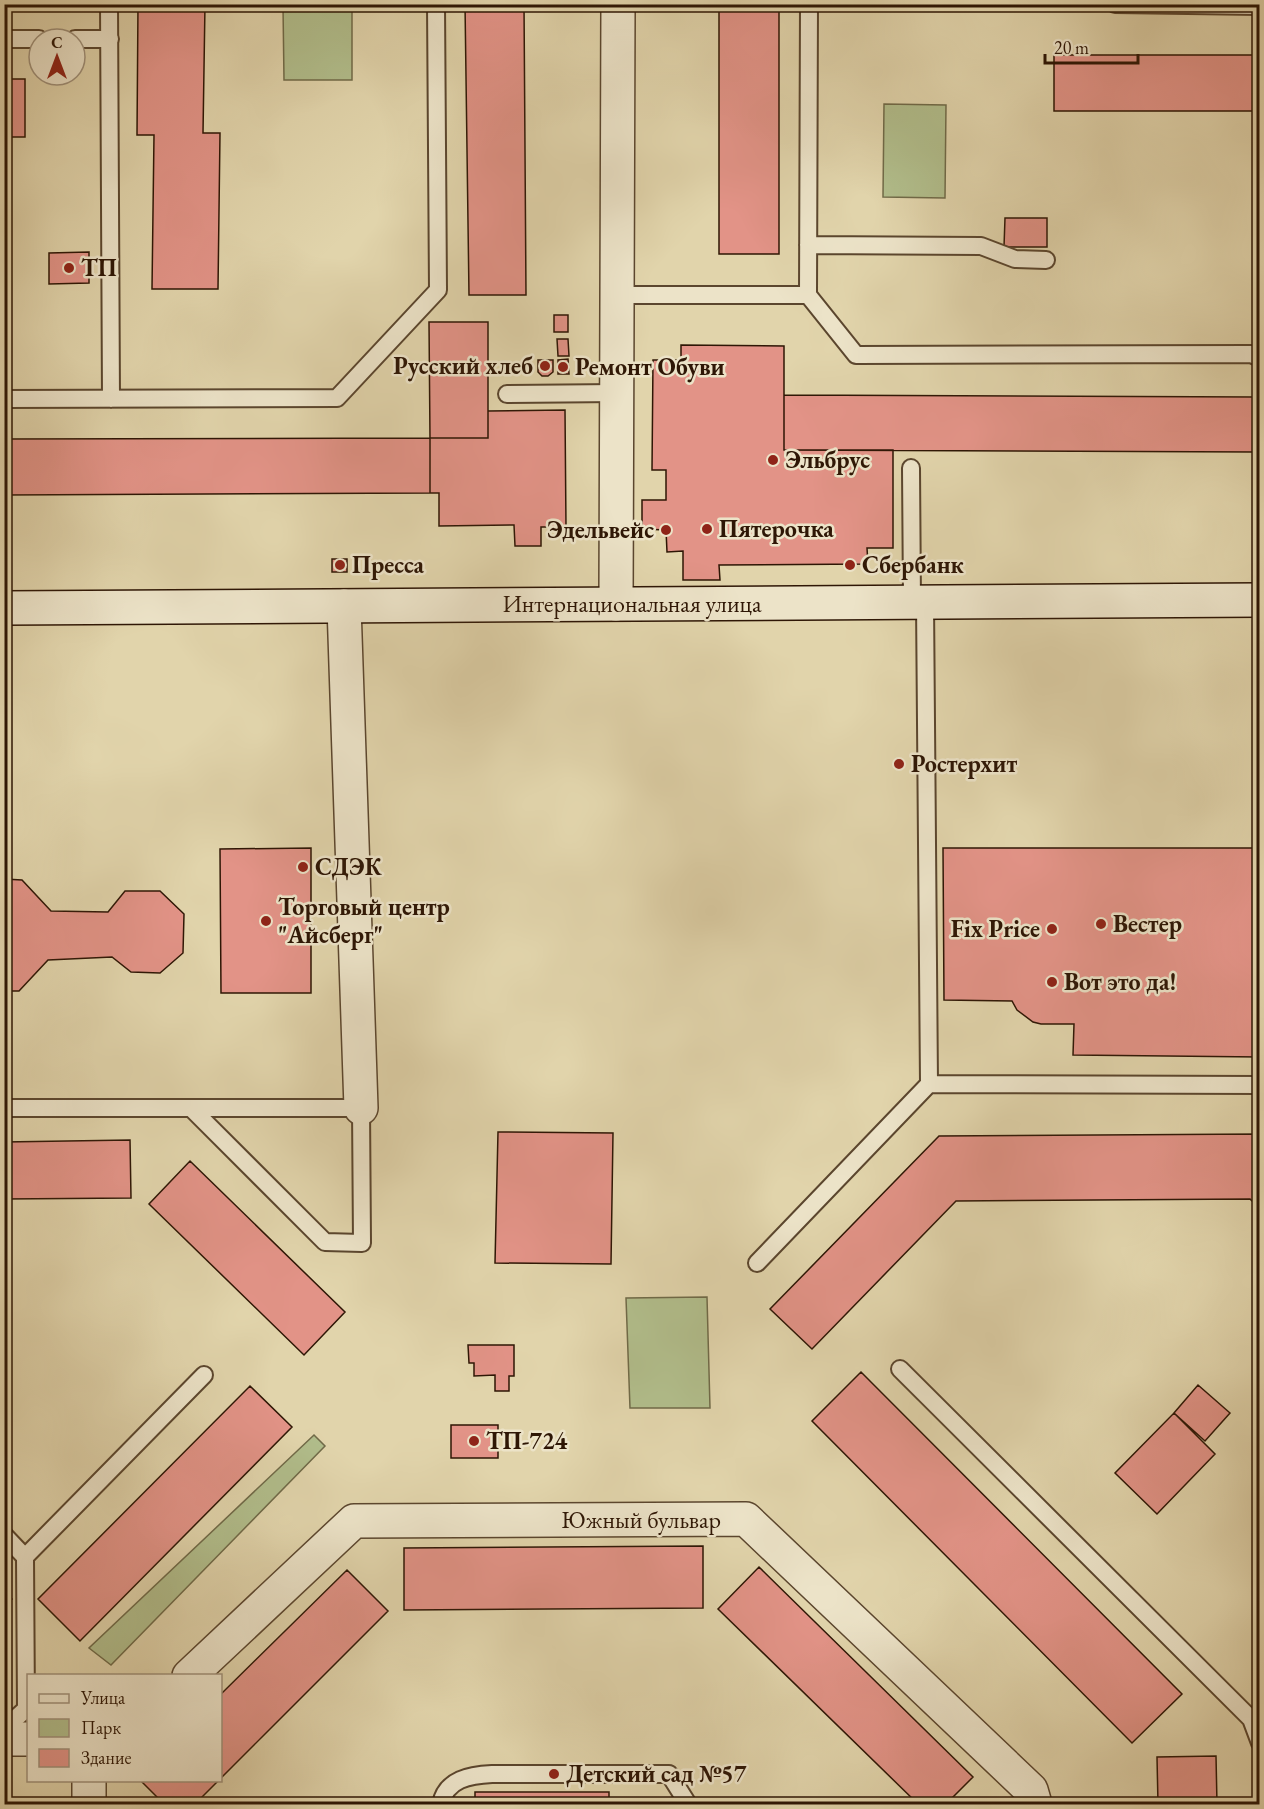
<svg xmlns="http://www.w3.org/2000/svg" width="1264" height="1809" font-family="'EB Garamond',serif">
<style>
.green{fill:#b1bd8b;stroke:#706a48;stroke-width:1.5}
.building{fill:#e29387;stroke:#2e1605;stroke-width:1.5}
.lines{fill:none;stroke-linecap:round;stroke-linejoin:round}
.service-casing{stroke:#5b462e;stroke-width:20}
.minor-casing{stroke:#5b462e;stroke-width:36}
.secondary-casing{stroke:#2e1605;stroke-width:36}
.service{stroke:#ece3c8;stroke-width:16}
.minor{stroke:#ece3c8;stroke-width:33}
.secondary{stroke:#ece3c8;stroke-width:33}
.poi-dot{fill:#8f2418;stroke:#ece3c8;stroke-width:2}
.labels{text-anchor:middle;stroke-width:5;stroke-linejoin:round;paint-order:stroke}
.poi-label{font-size:24px;font-weight:bold;fill:#2e1605;stroke:#ece3c8;text-anchor:start}
.street-label{font-size:24px;fill:#2e1605;stroke:#ece3c8}
</style>
<rect width="100%" height="100%" fill="#e1d4ab"/>
<filter id="stains"><feTurbulence type="fractalNoise" baseFrequency=".00333" numOctaves="4"/><feColorMatrix values="0 0 0 0 .2 0 0 0 0 .09 0 0 0 0 .02 0 0 0 .5 -.17"/></filter>
<radialGradient id="worn" r=".72"><stop offset=".6" stop-color="#630" stop-opacity="0"/><stop offset="1" stop-color="#630" stop-opacity=".3"/></radialGradient>
<path class="green" d="M283,6h69v74h-68z
M884,104l62,1 -1,93 -62,-1z
M707,1297l3,111h-80l-4,-110z
M314,1435l11,11 -214,219 -22,-17z"/>
<path class="building" d="M138,4h67l-2,129h17l-2,156h-66l2,-154h-17z
M465,4h59l2,291h-57z
M719,4h60v250h-60z
M1054,55h206v56h-206z
M4,79h21v58h-21z
M1005,218h42v29h-43z
M89,252v31l-40,1v-31z
M554,315h14v17h-14z
M429,322h59v116h-58z
M557,339h11l1,17h-11z
M681,345l103,1v104h109v98h-26l1,16 -149,1 1,15h-37v-29l-16,1 -1,-22 -24,-1v-29h24v-30h-14l1,-110h28z
M568,359l1,15h-11v-14z
M538,360h15v12l-5,4h-6l-4,-4z
M784,395l471,2v55l-471,-2z
M565,410l1,117h-25v19h-26l-1,-21 -75,1v-33h-9v-55h58v-27z
M1255,419h5v58h-5z
M430,438v55l-426,2v-56z
M332,559h15v13h-15z
M311,848v145h-90l-1,-144z
M943,848h317v209l-187,-2 1,-31h-33l-8,-2 -16,-12 -5,-9 -68,-1z
M4,879l18,1 29,31 57,1 17,-21h35l24,23 -1,39 -23,20 -29,-1 -19,-15 -64,3 -29,31h-15z
M498,1132l115,1 -2,131 -116,-1z
M1260,1134v75l-10,-10 -294,2 -144,148 -42,-40 169,-173z
M130,1140l1,58 -127,1v-57z
M190,1161l155,151 -41,43 -155,-151z
M468,1345h46v31h-5v15h-14v-16l-21,1v-13h-5z
M861,1372l321,322 -50,49 -320,-322z
M1198,1385l32,28 -25,28 -31,-28z
M250,1386l42,41 -212,214 -42,-42z
M1174,1413l41,41 -58,60 -42,-41z
M451,1425h47v33h-47z
M703,1546v62l-299,2v-62z
M759,1567l214,210 -27,27h-28l-200,-195z
M347,1570l41,41 -168,168v-84z
M4,1592l8,7 -8,8z
M1216,1756l1,48h-59l-1,-47z
M140,1780h79l-24,24h-31z
M475,1792h134v12h-134z"/>
<g class="lines">
<defs>
<path id="service" d="M109,4l2,395
M809,4l-1,291 48,60 395,-1 9,4
M1115,4l145,2
M4,39h35
M75,39h35
M808,245l173,1 34,13 31,1
M618,295h190
M507,394l111,-1
M4,399l333,-1 101,-108 -2,-286
M911,468l1,134
M925,602l4,482
M4,1108h187l134,134 37,1 -1,-135h-170
M757,1263l172,-179 331,1
M900,1369l351,350 9,24
M4,1535l21,22
M4,1729l22,-20 -1,-152 179,-182
M441,1804c5,-25 29,-29 51,-30h177l19,30"/>
<path id="minor" d="M616,604l2,-600
M344,606l17,502
M189,1676l165,-155 392,-2 285,271 4,14
M4,1739h24
M89,1780v24"/>
<path id="secondary" d="M4,608l1256,-8"/>
</defs>
<use href="#service" class="service-casing"/>
<use href="#minor" class="minor-casing"/>
<use href="#secondary" class="secondary-casing"/>
<use href="#service" class="service"/>
<use href="#minor" class="minor"/>
<use href="#secondary" class="secondary"/>
</g>
<g class="poi-dot">
<circle cx="69" cy="268" r="6"/>
<circle cx="545" cy="366" r="6"/>
<circle cx="563" cy="367" r="6"/>
<circle cx="773" cy="460" r="6"/>
<circle cx="707" cy="529" r="6"/>
<circle cx="666" cy="530" r="6"/>
<circle cx="340" cy="565" r="6"/>
<circle cx="850" cy="565" r="6"/>
<circle cx="899" cy="764" r="6"/>
<circle cx="303" cy="867" r="6"/>
<circle cx="266" cy="921" r="6"/>
<circle cx="1101" cy="924" r="6"/>
<circle cx="1052" cy="929" r="6"/>
<circle cx="1052" cy="982" r="6"/>
<circle cx="474" cy="1441" r="6"/>
<circle cx="554" cy="1774" r="6"/>
</g>
<g class="labels">
<g class="poi-label">
<text x="81" y="276">ТП</text>
<text x="533" y="374" text-anchor="end">Русский хлеб</text>
<text x="575" y="375">Ремонт Обуви</text>
<text x="785" y="468">Эльбрус</text>
<text x="719" y="537">Пятерочка</text>
<text x="654" y="538" text-anchor="end">Эдельвейс</text>
<text x="352" y="573">Пресса</text>
<text x="862" y="573">Сбербанк</text>
<text x="911" y="772">Ростерхит</text>
<text x="315" y="875">СДЭК</text>
<text x="278" y="915">Торговый центр<tspan x="278" dy="28">"Айсберг"</tspan></text>
<text x="1113" y="932">Вестер</text>
<text x="1040" y="937" text-anchor="end">Fix Price</text>
<text x="1064" y="990">Вот это да!</text>
<text x="486" y="1449">ТП-724</text>
<text x="566" y="1782">Детский сад №57</text>
</g>
<g class="street-label">
<text x="632" y="612">Интернациональная улица</text>
<text x="641" y="1528">Южный бульвар</text>
</g>
</g>
<rect width="1264" height="1809" fill="none" stroke="#e1d4ab" stroke-width="24"/>
<rect x="6" y="6" width="1252" height="1797" fill="none" stroke="#2e1605" stroke-width="3"/>
<rect x="12" y="12" width="1240" height="1785" fill="none" stroke="#2e1605" stroke-width="1.5"/>
<rect x="27" y="1674" width="195" height="108" fill="#ece3c8" stroke="#a0917a" stroke-width="1.5"/>
<rect x="39" y="1694" width="30" height="9" fill="#ece3c8" stroke="#a0917a" stroke-width="1.5"/>
<text x="81" y="1704" font-size="18" fill="#2e1605">Улица</text>
<rect x="39" y="1719" width="30" height="18" fill="#b1bd8b" stroke="#a0917a" stroke-width="1.5"/>
<text x="81" y="1734" font-size="18" fill="#2e1605">Парк</text>
<rect x="39" y="1749" width="30" height="18" fill="#e29387" stroke="#a0917a" stroke-width="1.5"/>
<text x="81" y="1764" font-size="18" fill="#2e1605">Здание</text>
<g transform="translate(57 57)"><circle r="28" fill="#ece3c8" stroke="#a0917a" stroke-width="1.5"/>
<path d="M0-4.5L10 22L0 15L-10 22Z" fill="#8f2418"/>
<text y="-9" font-size="16" font-weight="bold" text-anchor="middle" fill="#2e1605">С</text>
</g>
<path d="M1045 54v9h93v-9" fill="none" stroke="#2e1605" stroke-width="3"/>
<text x="1054" y="54" font-size="18" fill="#2e1605" stroke="#ece3c8" stroke-width="4.5" paint-order="stroke">20 m</text>
<rect width="100%" height="100%" filter="url(#stains)"/>
<rect width="100%" height="100%" fill="url(#worn)"/>
</svg>
